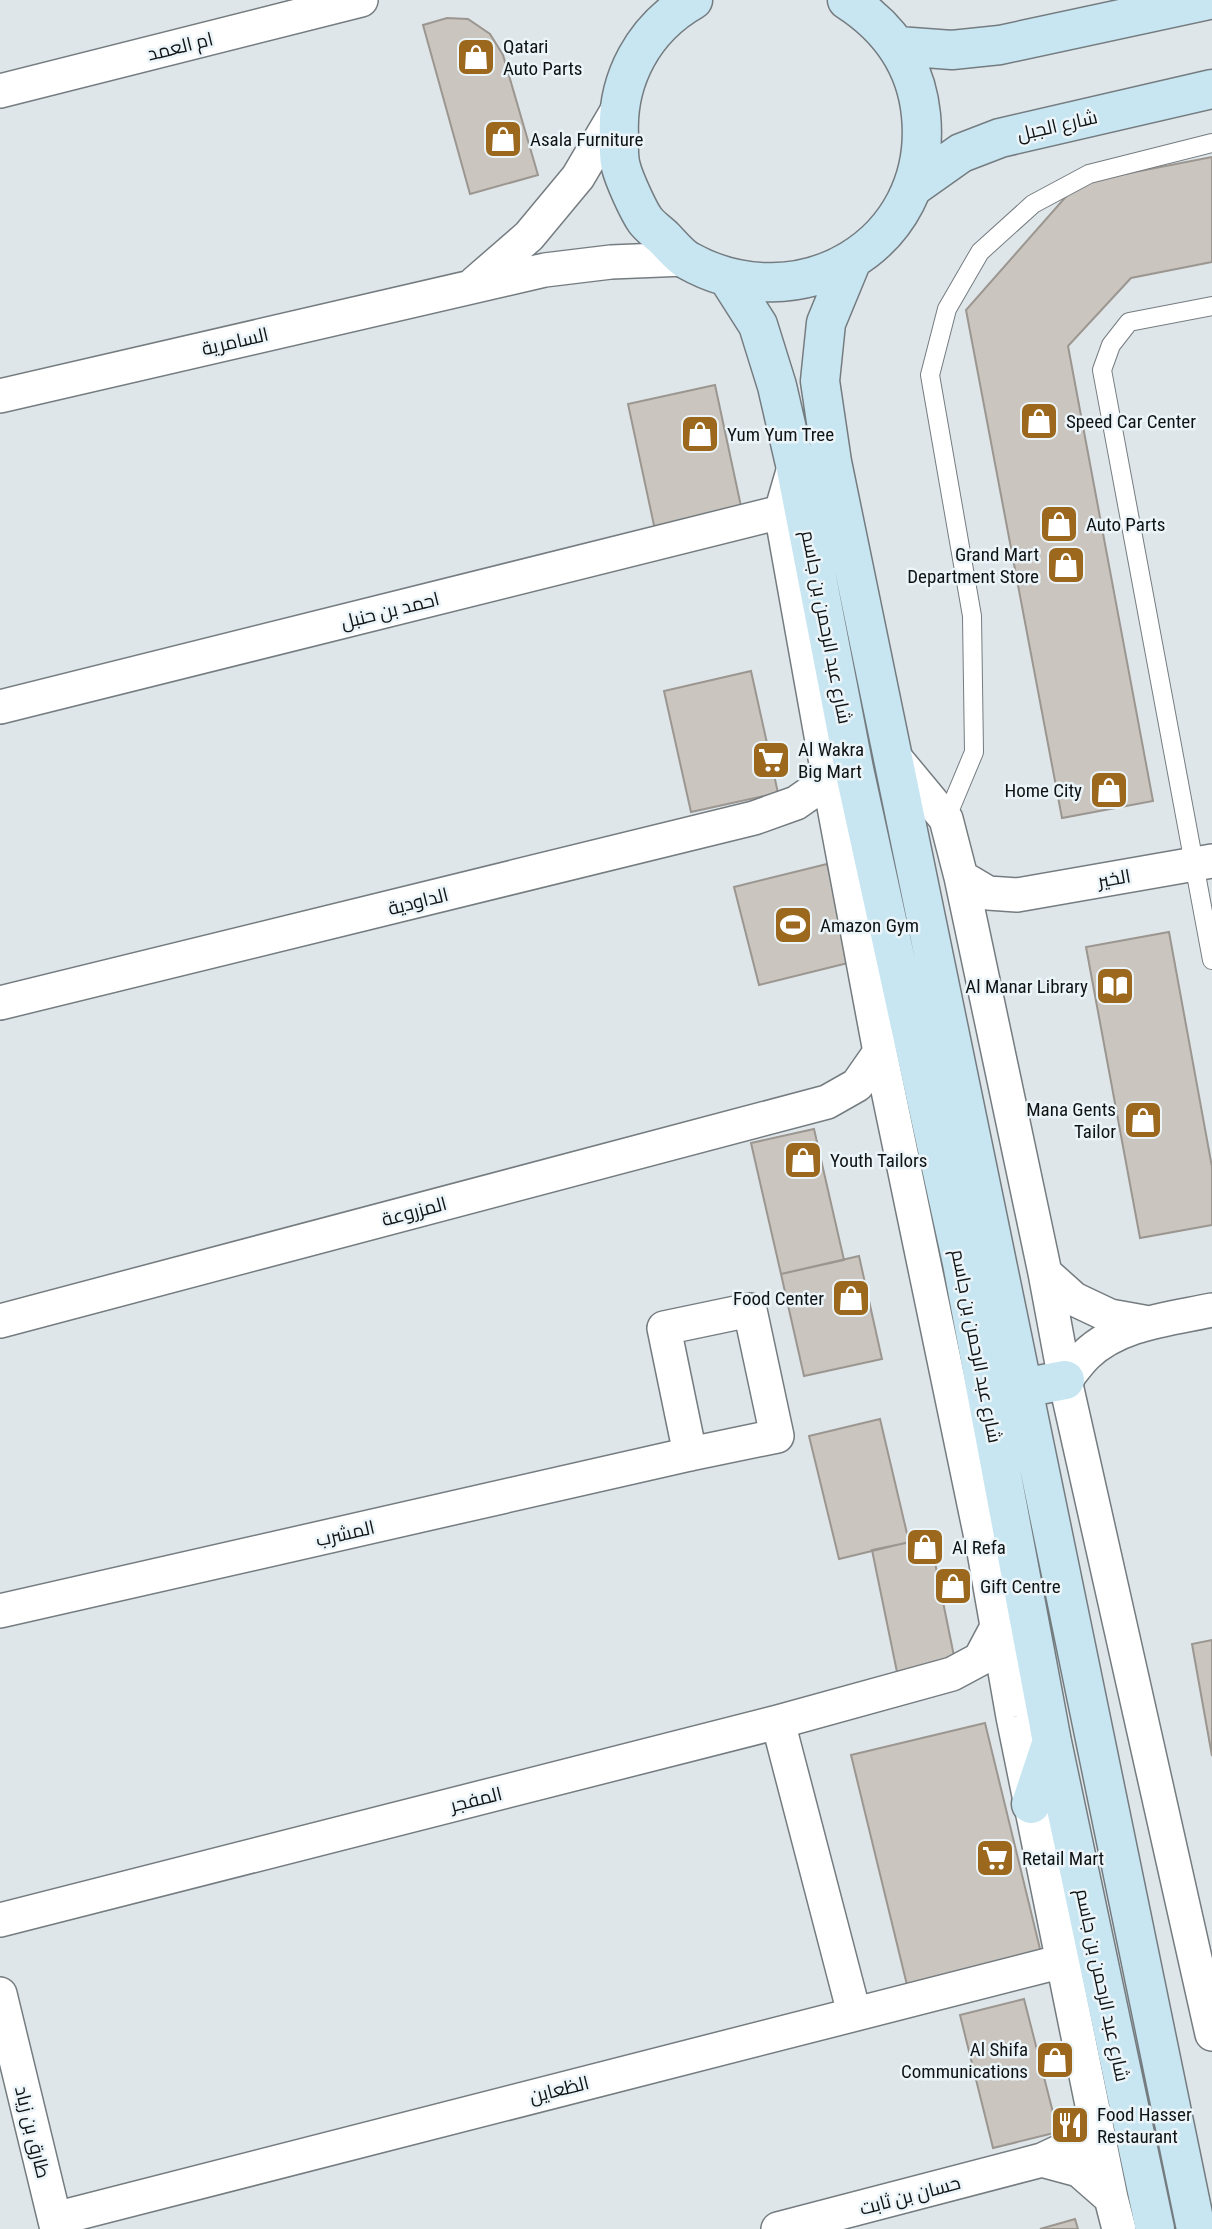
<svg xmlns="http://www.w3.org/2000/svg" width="1212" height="2229" font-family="'Roboto Condensed',Cairo,sans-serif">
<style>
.building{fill:#cac5be;stroke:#9c9690;stroke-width:2}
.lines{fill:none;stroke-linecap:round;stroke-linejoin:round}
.service-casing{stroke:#757c80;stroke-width:20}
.minor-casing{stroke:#757c80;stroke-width:36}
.secondary-casing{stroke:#757c80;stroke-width:41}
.service{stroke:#fff;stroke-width:18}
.minor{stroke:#fff;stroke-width:33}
.secondary{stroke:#c7e6f2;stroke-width:38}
.labels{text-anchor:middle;stroke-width:5;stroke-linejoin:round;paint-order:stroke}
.street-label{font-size:19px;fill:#101314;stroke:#ebf4f8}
.poi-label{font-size:19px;fill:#101314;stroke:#ebf4f8;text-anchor:start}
</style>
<rect width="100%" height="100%" fill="#dee6ea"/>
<path class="building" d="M447,18l21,1 22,15 13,21 35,120 -68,19 -47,-169z
M1212,157v105l-81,16 -63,68 85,455 -91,17 -96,-508 112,-127z
M715,385l27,126 -87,19 -27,-126z
M751,671l27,122 -87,19 -27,-121z
M827,864l25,98 -93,23 -25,-98z
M1169,932l43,235v58l-72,13 -54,-291z
M814,1129l30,131 -63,14 -30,-131z
M859,1256l23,103 -78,17 -23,-102z
M880,1419l29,123 -70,17 -30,-123z
M930,1538l25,123 -58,11 -25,-122z
M1212,1640v116l-20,-112z
M985,1723l56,230 -134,32 -56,-230z
M1024,1999l34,133 -65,16 -33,-133z
M1075,2219l3,10h-38z"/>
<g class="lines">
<defs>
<path id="service" d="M1212,306l-83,16 -18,23 -9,25 110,590
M946,819l28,-67 -2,-136 -42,-241 17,-66 33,-57 53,-48 56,-30 123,-31"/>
<path id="minor" d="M0,91l361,-91
M475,283l54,-47 49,-59 39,-66
M0,396l545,-126 66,-8 74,-3
M795,464l-14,48 48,268 51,272 104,500 29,165 98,481 8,31
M0,707l781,-195
M892,754l54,65 15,58 84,396 20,107 147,654
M961,877l27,16 29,2 195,-34
M0,1003l754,-185 42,-15 33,-23
M1045,1273l29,26 36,17 39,7
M0,1321l827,-219 30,-17 23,-33
M1065,1380c7,-8 13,-17 21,-25 33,-32 84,-36 126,-45
M0,1611l690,-157 87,-18 -27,-126 -86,18 26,126
M778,1722l76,291
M0,1920l778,-198 174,-48 28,-15 17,-32
M0,1994l57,235
M1042,2160l37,10 32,28
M55,2219l1008,-258
M778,2229l264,-69 32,-15 21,-31"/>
<path id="secondary" d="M693,0c-49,28 -77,79 -74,136 0,10 -1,21 2,31 3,12 17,43 24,53 5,7 13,12 19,18 7,7 15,17 23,22 111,63 247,-14 234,-145 -5,-51 -32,-88 -74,-115
M898,46l54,4 48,-5 209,-45
M913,187l48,-34 39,-15 212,-49
M852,260l-26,63 -6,58 12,81 364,1767
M728,278l30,47 19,61 18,78 59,305 108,494 90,479 103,487
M1012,1365l11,23 42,-8
M1031,1804l20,-60"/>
</defs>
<use href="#service" class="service-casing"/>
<use href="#minor" class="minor-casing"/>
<use href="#secondary" class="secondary-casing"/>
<use href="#service" class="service"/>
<use href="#minor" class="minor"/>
<use href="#secondary" class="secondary"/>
</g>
<defs>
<symbol id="shop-square" viewBox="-11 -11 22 22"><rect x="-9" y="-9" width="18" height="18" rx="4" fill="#9b681d" stroke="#ebf4f8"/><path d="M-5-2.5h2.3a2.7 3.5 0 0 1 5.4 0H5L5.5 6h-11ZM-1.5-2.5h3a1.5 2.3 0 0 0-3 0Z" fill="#fff"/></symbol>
<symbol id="supermarket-square" viewBox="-11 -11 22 22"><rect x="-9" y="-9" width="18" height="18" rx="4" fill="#9b681d" stroke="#ebf4f8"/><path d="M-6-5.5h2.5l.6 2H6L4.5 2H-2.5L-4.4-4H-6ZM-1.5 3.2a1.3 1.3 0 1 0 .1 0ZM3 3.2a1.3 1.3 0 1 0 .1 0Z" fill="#fff"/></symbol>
<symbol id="stadium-square" viewBox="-11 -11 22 22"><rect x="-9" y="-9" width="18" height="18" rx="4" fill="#9b681d" stroke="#ebf4f8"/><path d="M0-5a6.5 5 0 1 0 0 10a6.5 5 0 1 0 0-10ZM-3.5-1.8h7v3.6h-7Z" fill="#fff"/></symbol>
<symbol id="library-square" viewBox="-11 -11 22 22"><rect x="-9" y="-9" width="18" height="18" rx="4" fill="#9b681d" stroke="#ebf4f8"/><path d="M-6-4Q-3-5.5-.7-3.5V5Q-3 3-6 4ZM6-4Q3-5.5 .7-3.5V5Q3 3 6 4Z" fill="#fff"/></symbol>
<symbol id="restaurant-square" viewBox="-11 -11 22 22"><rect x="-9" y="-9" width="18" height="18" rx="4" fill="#9b681d" stroke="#ebf4f8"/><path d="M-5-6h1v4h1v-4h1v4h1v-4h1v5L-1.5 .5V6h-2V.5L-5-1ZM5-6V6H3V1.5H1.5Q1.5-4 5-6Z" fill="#fff"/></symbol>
</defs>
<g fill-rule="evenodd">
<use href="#shop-square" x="454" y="35" width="44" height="44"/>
<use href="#shop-square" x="481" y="117" width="44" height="44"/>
<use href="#shop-square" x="1017" y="399" width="44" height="44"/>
<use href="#shop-square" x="678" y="412" width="44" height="44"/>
<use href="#shop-square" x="1037" y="502" width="44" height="44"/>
<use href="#shop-square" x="1044" y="543" width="44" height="44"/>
<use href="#supermarket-square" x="749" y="738" width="44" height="44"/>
<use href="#shop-square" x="1087" y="768" width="44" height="44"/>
<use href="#stadium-square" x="771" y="903" width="44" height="44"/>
<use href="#library-square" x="1093" y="964" width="44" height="44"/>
<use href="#shop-square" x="1121" y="1098" width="44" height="44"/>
<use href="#shop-square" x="781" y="1138" width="44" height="44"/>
<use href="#shop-square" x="829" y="1276" width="44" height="44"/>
<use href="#shop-square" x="903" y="1525" width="44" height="44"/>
<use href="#shop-square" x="931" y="1564" width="44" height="44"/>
<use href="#supermarket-square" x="973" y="1836" width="44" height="44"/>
<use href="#shop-square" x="1033" y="2038" width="44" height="44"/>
<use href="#restaurant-square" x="1048" y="2103" width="44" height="44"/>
</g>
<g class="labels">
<g class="street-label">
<text transform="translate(180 46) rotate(-14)" y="7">ام العمد</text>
<text transform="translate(1057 125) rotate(-13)" y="7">شارع الجبل</text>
<text transform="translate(235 341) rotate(-13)" y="7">السامرية</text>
<text transform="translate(390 610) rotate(-14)" y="7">احمد بن حنبل</text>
<text transform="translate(827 627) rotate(79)" y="7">شارع عبد الرحمن بن جاسم</text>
<text transform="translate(1114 878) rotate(-10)" y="7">الخير</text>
<text transform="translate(418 901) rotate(-14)" y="7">الداودية</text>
<text transform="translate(414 1211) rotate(-15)" y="7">المزروعة</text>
<text transform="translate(977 1346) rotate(79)" y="7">شارع عبد الرحمن بن جاسم</text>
<text transform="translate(345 1533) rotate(-13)" y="7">المشرب</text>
<text transform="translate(476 1799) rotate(-14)" y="7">المفجر</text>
<text transform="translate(1103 1985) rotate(78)" y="7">شارع عبد الرحمن بن جاسم</text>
<text transform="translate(559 2089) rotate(-14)" y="7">الظعاين</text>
<text transform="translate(33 2132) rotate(76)" y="7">طارق بن زياد</text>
<text transform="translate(910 2195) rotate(-15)" y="7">حسان بن ثابت</text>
</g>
<g class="poi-label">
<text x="503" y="53">Qatari<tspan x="503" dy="22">Auto Parts</tspan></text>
<text x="530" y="146">Asala Furniture</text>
<text x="1066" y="428">Speed Car Center</text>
<text x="727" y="441">Yum Yum Tree</text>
<text x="1086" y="531">Auto Parts</text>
<text x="1039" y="561" text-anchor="end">Grand Mart<tspan x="1039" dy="22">Department Store</tspan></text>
<text x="798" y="756">Al Wakra<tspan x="798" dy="22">Big Mart</tspan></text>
<text x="1082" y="797" text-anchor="end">Home City</text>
<text x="820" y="932">Amazon Gym</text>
<text x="1088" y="993" text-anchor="end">Al Manar Library</text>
<text x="1116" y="1116" text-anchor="end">Mana Gents<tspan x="1116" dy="22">Tailor</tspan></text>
<text x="830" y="1167">Youth Tailors</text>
<text x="824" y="1305" text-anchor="end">Food Center</text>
<text x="952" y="1554">Al Refa</text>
<text x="980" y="1593">Gift Centre</text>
<text x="1022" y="1865">Retail Mart</text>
<text x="1028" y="2056" text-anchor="end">Al Shifa<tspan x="1028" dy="22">Communications</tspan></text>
<text x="1097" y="2121">Food Hasser<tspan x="1097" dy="22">Restaurant</tspan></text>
</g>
</g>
</svg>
